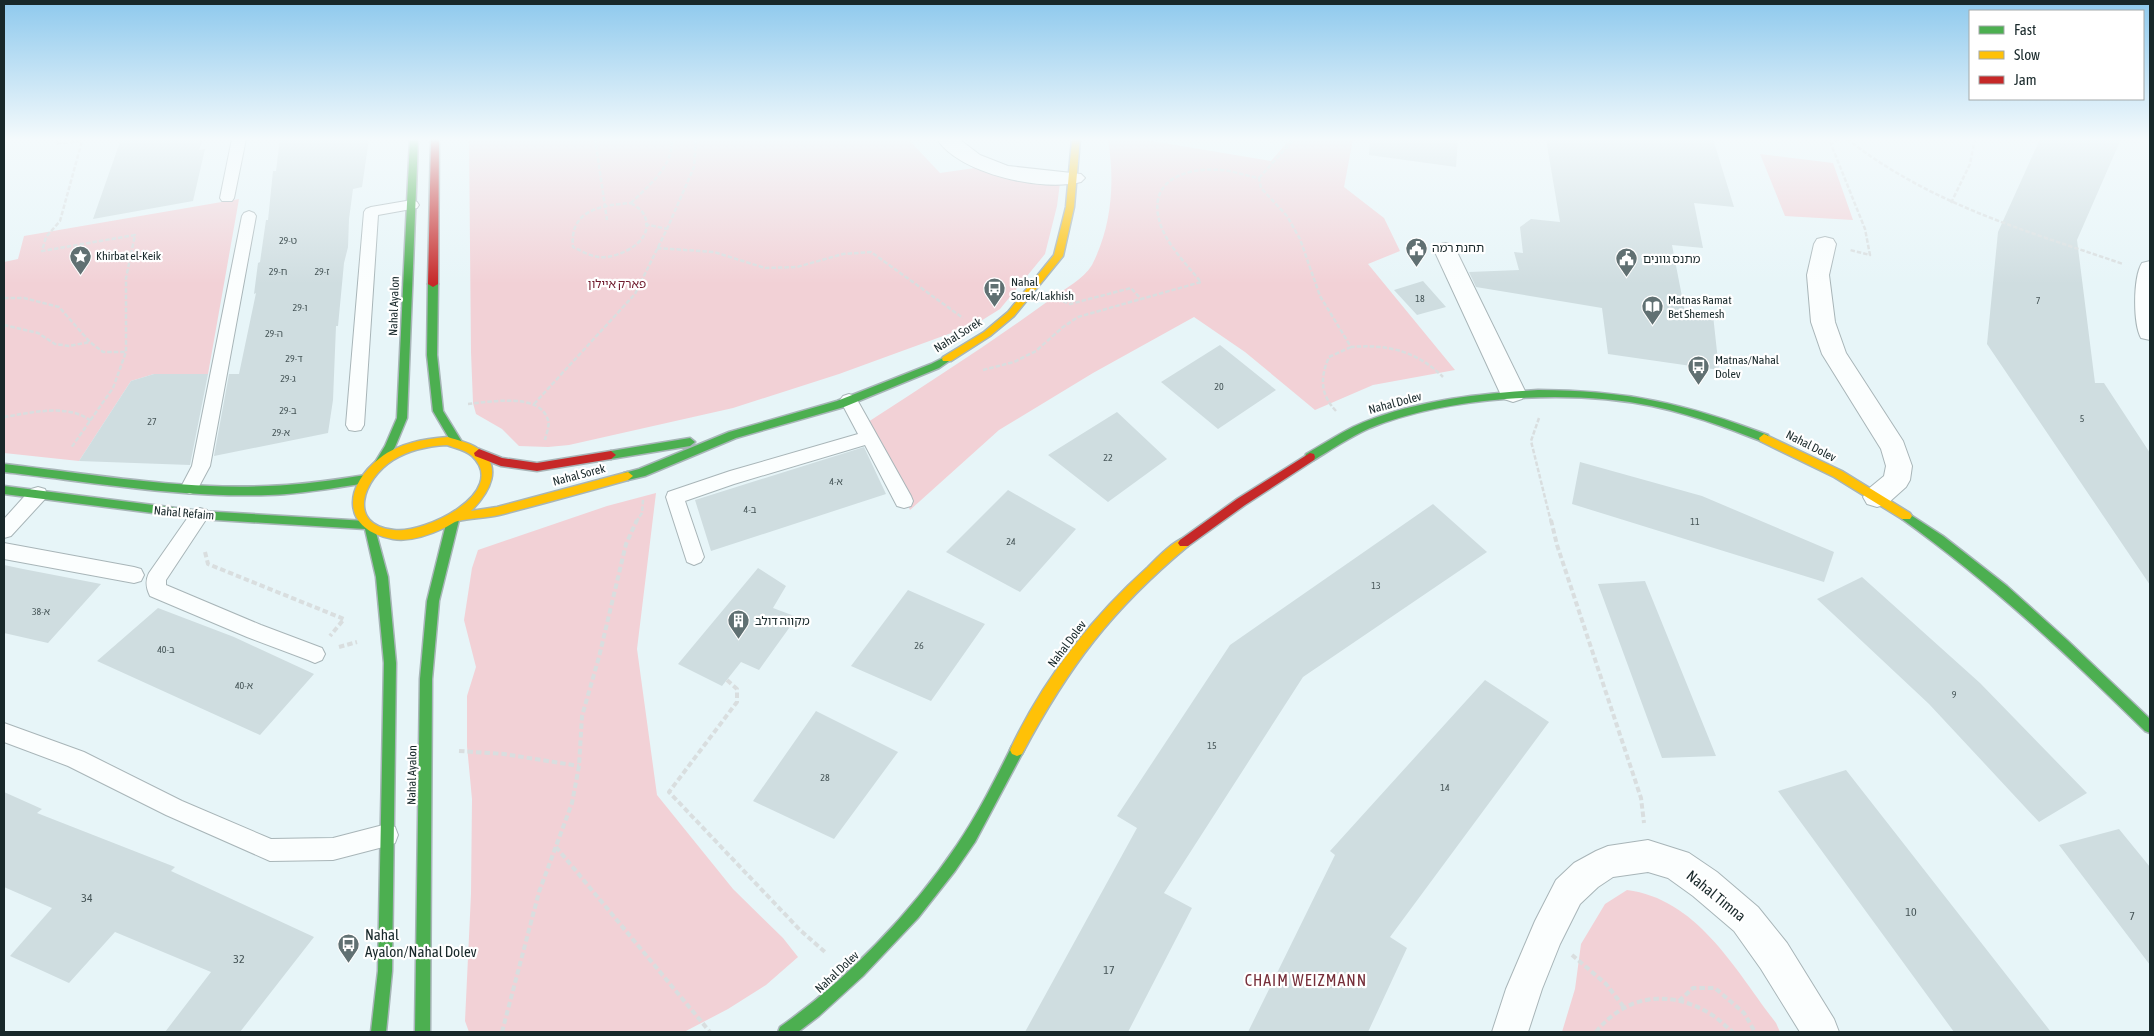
<svg xmlns="http://www.w3.org/2000/svg" width="2154" height="1036" font-family="'Asap Condensed','Noto Sans Hebrew',sans-serif">
<style>
.green{fill:#f2d1d6}
.building{fill:#cfdde0}
.lines{fill:none;stroke-linecap:round;stroke-linejoin:round}
.lane-casing{stroke:#a8b5b8;stroke-width:2}
.street-casing{stroke:#a8b5b8;stroke-width:2}
.fast-casing{stroke:#a8b5b8;stroke-width:3}
.slow-casing{stroke:#a8b5b8;stroke-width:3}
.jam-casing{stroke:#a8b5b8;stroke-width:3}
.path-far1{stroke:#d9dedf;stroke-width:2.5;stroke-dasharray:4.5 2;stroke-linecap:butt}
.path{stroke:#d9dedf;stroke-width:4;stroke-dasharray:5.5 3;stroke-linecap:butt}
.lane{fill:#fbfefe;fill-rule:evenodd}
.street{fill:#fbfefe;fill-rule:evenodd}
.fast{fill:#4caf50;fill-rule:evenodd}
.slow{fill:#ffc107;fill-rule:evenodd}
.jam{fill:#c62828;fill-rule:evenodd}
.path-bridge{stroke:#d9dedf;stroke-width:2.5;stroke-dasharray:4.5 2;stroke-linecap:butt}
.labels{text-anchor:middle;stroke-width:4.5;stroke-linejoin:round;paint-order:stroke}
.number-label{font-size:10px;fill:#475658}
.poi-label{font-size:12px;fill:#18282a;stroke:#fff;text-anchor:start}
.park-label{font-size:12px;fill:#6f1b2d;stroke:#fff}
.street-label{font-size:12px;fill:#18282a;stroke:#fff}
.near-number-label{font-size:12px;fill:#475658}
.near-street-label{font-size:15px;fill:#18282a;stroke:#fff}
.near-poi-label{font-size:15px;fill:#18282a;stroke:#fff;text-anchor:start}
.near-neighbourhood-label{font-size:16px;letter-spacing:1px;fill:#762f3a;stroke:#fff}
</style>
<rect width="100%" height="100%" fill="#e7f5f8"/>
<path class="green" d="M469,139h439l32,34 35,-5 41,10 44,5 -3,23 -12,48 -45,55 -24,15 -137,50 -106,34 -164,37 -21,2 -29,-1 -17,-17 -26,-15 -3,-11 -2,-51z
M1108,139h32l131,22 19,-22h63l-9,48 40,31 16,33 -32,13 87,106 -82,15 -58,25 -70,-58 -51,-35 -101,56 -94,57 -89,80 -42,-88c62,-40 124,-80 183,-123 13,-10 33,-20 41,-34 20,-39 23,-83 16,-126z
M1760,154l73,9 20,57 -68,-4z
M239,199l-31,175h-54l-23,7 -52,80 -75,-8v-191l14,-3 6,-23z
M656,493l-19,156 20,146 76,94 50,49 15,19 -32,28 -38,24 -44,23h-215l-4,-11 6,-127 1,-95 -5,-53v-50l9,-29 -12,-47 8,-52 6,-18 129,-44z
M1627,890c71,9 109,81 149,133l4,9h-218l13,-43 6,-45 24,-40z"/>
<path class="building" d="M121,139h82l-4,11 6,-1 -12,52 -100,18z
M280,139h89l-7,48 -9,2 -4,30 -1,28 -4,16 -6,63h-2l-3,74 -5,33 -114,23 15,-82h10l17,-81 -2,1 4,-31 2,-1 6,-42h2l5,-49h3z
M1370,139h88l-2,28 -87,-12z
M1546,139h167l21,68 -40,-4 9,45 -31,-3 13,67 28,3 6,55 -111,-16 -6,-46 -126,-21 -7,-15 50,-2 -5,-18 9,1 -3,-26 11,-8 29,3z
M2040,139h81l-44,101 18,143h9l46,70v132l-163,-241 11,-112z
M1423,281l23,26 -29,8 -23,-25z
M1220,345l56,45 -58,39 -57,-47z
M154,374h54l-18,91 -111,-4 52,-80z
M1117,412l50,47 -59,43 -60,-47z
M864,447l22,47 -175,57 -16,-51z
M1580,462l122,34 132,56 -10,30 -252,-78z
M1008,490l68,39 -56,63 -74,-40z
M1433,504l54,48 -184,125 -139,216 28,15 -64,124h-103l112,-204 -20,-12 113,-171z
M4,565l19,4 78,15 -53,59 -44,-10z
M758,568l28,18 -13,22 24,9 -38,53 -18,-8 -19,24 -44,-22z
M1862,577l118,106 107,110 -48,29 -110,-118 -112,-105z
M1645,581l71,175 -54,2 -64,-174z
M908,590l77,34 -54,77 -80,-35z
M158,608l76,29 80,37 -54,61 -163,-74z
M1485,680l64,42 -159,215 17,11 -39,84h-120l87,-177 -5,-4z
M816,711l82,41 -64,87 -81,-38z
M1846,770l205,262h-97l-176,-241z
M4,792l38,17 -5,4 138,54 -4,4 143,66 -74,95h-75l46,-60 -96,-40 -46,51 -59,-27 42,-48 -48,-21z
M2119,829l31,38v98l-91,-120z"/>
<g class="lines">
<defs>
<path id="lane" d="M232,139h14l-12,59 -2,3h-10l-2,-3z
M412,200l5,2 2,3 -2,3 -39,7 -14,210 -3,5 -6,1 -6,-1 -3,-5 18,-213 2,-3 5,-2z
M249,211l5,2 2,3 -46,250 -14,26 -6,2 -6,-2 -3,-5 11,-21 50,-250 2,-3z
M849,394l6,2 56,100 2,5 -2,5 -7,2 -7,-2 -32,-61 -131,39 -49,17 19,56 -3,5 -7,3 -7,-3 -21,-65 2,-5 62,-21 128,-37 -18,-34 3,-4z
M38,487l7,2 2,5 -2,5 -34,37 -7,2v-19l27,-30z
M200,508l7,2 2,5 -43,65v5l95,40 61,23 3,6 -3,6 -7,3 -7,-3 -61,-23 -97,-41c-4,-8 -5,-15 -1,-23l44,-63z
M4,543l130,24 7,2 3,6 -3,6 -7,2 -130,-24z
M4,723l80,29 98,49 89,38 62,-1 54,-14 8,3 3,8 -3,8 -8,3 -54,14 -63,1 -104,-46 -98,-49 -64,-24z"/>
<path id="street" d="M937,139h22l21,16 28,11 73,8 4,4 -4,4c-38,10 -122,-8 -144,-43z
M1825,237l8,2 3,5 -7,31 6,47 11,31 57,88 9,25 -2,14 -4,7 -19,17 -10,3 -10,-3 -4,-7 4,-7 17,-14 2,-10 -5,-17 -59,-95 -11,-32 -4,-47 7,-31 3,-5z
M1445,243l8,2 3,5 70,143 -4,6 -9,3 -9,-3 -4,-6 -66,-143 3,-5z
M2150,261v79l-9,-2c-8,-14 -8,-61 1,-75z
M1648,840l41,13 28,19 41,35 29,36 47,76 5,13h-39l-39,-63 -27,-38 -41,-35 -25,-18 -20,-6 -35,5 -15,10 -18,17 -20,40 -18,45 -14,43h-36l14,-43 29,-68 21,-41 18,-17 22,-12 12,-5z"/>
<path id="fast" d="M410,139h8l-11,279 -12,29 -12,20 -4,1 -5,-4 11,-18 12,-28z
M433,281l5,3 -1,71 6,56 19,31 -5,4 -4,-1 -20,-34 -6,-56 1,-71z
M947,356l5,3 -13,9 -95,39 -108,31 -91,38 -17,4 -5,-4 1,-3 15,-4 90,-37 108,-31 94,-37z
M1538,390c87,0 149,14 230,45l1,3 -5,4c-15,-5 -28,-11 -43,-16 -22,-8 -46,-15 -69,-20 -82,-17 -204,-10 -282,22 -20,9 -38,21 -56,32h-8l-1,-3 1,-3c16,-9 31,-19 47,-27 57,-26 123,-33 185,-37z
M690,438l5,4 -5,4 -79,13 -5,-4 5,-4z
M4,464c87,10 176,26 264,22 33,-1 66,-6 98,-11l5,4 -5,4c-32,5 -65,11 -98,12 -88,3 -177,-13 -264,-23z
M4,486l196,25 166,10 8,4 14,52 8,86 -4,308 -6,61h-15l7,-61 6,-308 -8,-86 -11,-48 -165,-10 -196,-25z
M1906,512l37,24 64,50 60,54 83,79v14l-5,-2c-77,-76 -155,-149 -243,-212l-2,-3 2,-3z
M453,516l4,1 2,3 -20,81 -7,78 -2,353h-15l5,-353 7,-78 20,-81 2,-3z
M1017,744l5,2 2,4 -49,92 -20,29 -37,47 -55,58 -44,40 -21,16h-20l2,-5c67,-47 131,-114 177,-182 21,-31 38,-65 55,-99z"/>
<path id="slow" d="M1072,139h8l-6,68 -11,49 -49,60 -24,20 -39,25h-8l-1,-2 1,-2 41,-25 24,-20 46,-57 12,-48z
M1764,434l78,37 68,42 2,3 -2,3h-8l-68,-42 -74,-36 -1,-3z
M448,437c9,3 22,6 29,11 28,18 12,45 -6,63l26,-4 131,-35 5,4 -5,4c-43,12 -86,24 -129,35 -13,3 -28,3 -41,6 -5,1 -9,5 -14,7 -15,7 -34,14 -51,11 -52,-9 -50,-53 -13,-81 19,-15 44,-19 68,-21zM447,445c8,3 19,5 25,11 38,36 -47,78 -78,74 -48,-5 -31,-51 -1,-70 16,-10 35,-14 54,-15z
M1184,538l4,2 2,3 -2,3c-76,63 -120,121 -166,208l-5,2 -5,-2 -2,-4c33,-70 81,-132 138,-183 10,-10 23,-24 36,-29z"/>
<path id="jam" d="M431,139h8l-1,145 -5,3 -5,-3z
M479,449l23,9 35,5 74,-12 5,4 -5,4 -74,12 -36,-5 -26,-10 -1,-3z
M1310,453l4,1 1,3 -1,3 -69,45 -57,41h-8l-2,-3 2,-3 57,-41z"/>
</defs>
<use href="#lane" class="lane-casing"/>
<use href="#street" class="street-casing"/>
<use href="#fast" class="fast-casing"/>
<use href="#slow" class="slow-casing"/>
<use href="#jam" class="jam-casing"/>
<path class="path-far1" d="M58,139l-2,5 26,-3 -22,80 -14,16 -4,14 93,-16 -9,43v74l-13,36 -42,60
M1839,139l-8,5 34,85 5,26 -20,-5
M1847,139c85,66 177,91 276,125
M1259,178l35,-39
M631,203c4,3 10,6 12,10 16,26 -23,46 -44,44 -9,-1 -18,-6 -26,-10 -4,-38 30,-42 58,-44z
M631,203c18,-18 42,-36 41,-64
M1951,203l19,-39 5,-25
M645,224l22,5
M657,248l57,4 51,16 32,-1 46,-13 28,-2 92,66
M4,298h20l35,9 31,35 13,10h23
M1057,299l13,5 61,-16 10,11 60,-17c-14,-17 -32,-35 -40,-56 -16,-45 23,-59 60,-56 13,1 25,6 38,8l2,10 26,28 13,23 20,57 31,51c36,-3 66,4 92,30
M4,325l34,8 17,11 14,2 21,-4
M983,370l31,-8 22,-11 27,-24 15,-10 63,-18
M468,404c21,-2 72,-12 80,16 2,6 -2,14 -3,20
M534,404l101,-110 32,-65 27,-62 2,-28
M1336,411c-16,-17 -16,-33 -7,-54l22,-10
M4,417c26,-4 64,-14 87,4
M1539,418l-8,23 20,81
M636,522l6,-9 1,-13"/>
<path class="path" d="M1551,520l6,25 84,253 3,25
M205,552l3,12 136,55 -14,17
M339,647l18,-5
M727,680l10,9v13l-68,90 131,138 25,22
M459,751l45,3 75,12
M556,847l154,185
M1572,955l34,29 17,22
M1679,1001l14,-13h22l29,25 11,19
M502,1032l37,-140 33,-89 7,-37 3,-50 17,-59 27,-113 11,-24
M1596,1032c30,-37 72,-43 113,-19 9,5 16,13 24,19"/>
<use href="#lane" class="lane"/>
<use href="#street" class="street"/>
<use href="#fast" class="fast"/>
<use href="#slow" class="slow"/>
<use href="#jam" class="jam"/>
<path class="path-bridge" d="M595,139l12,81"/>
</g>
<linearGradient id="sky" x2="0" y2="1"><stop stop-color="#8ec9ed"/><stop offset="0.49" stop-color="#f4fafc"/><stop offset="1" stop-color="#f4fafc" stop-opacity="0"/></linearGradient>
<rect width="2154" height="284" fill="url(#sky)"/>
<defs>
<symbol id="civic-pin" viewBox="-11 -11 22 30"><path d="M0 17L-7.5 6A9.5 9.5 0 1 1 7.5 6Z" fill="#607072" stroke="#fff"/><path d="M-.6-6.5H3V-4.5H.6V-3L4-1V1h2V6H-6V1h2V-1L-.6-3ZM-1.2 2.5V6h2.4V2.5Z" fill="#fff"/></symbol>
<symbol id="sight-pin" viewBox="-11 -11 22 30"><path d="M0 17L-7.5 6A9.5 9.5 0 1 1 7.5 6Z" fill="#607072" stroke="#fff"/><path d="M0-6L1.8-2.2L6-1.7L2.9 1.2L3.7 5.4L0 3.3L-3.7 5.4L-2.9 1.2L-6-1.7L-1.8-2.2Z" fill="#fff"/></symbol>
<symbol id="bus-pin" viewBox="-11 -11 22 30"><path d="M0 17L-7.5 6A9.5 9.5 0 1 1 7.5 6Z" fill="#607072" stroke="#fff"/><path d="M-5-6H5V4H4V6H2V4H-2V6H-4V4H-5ZM-3.5-4V0h7V-4ZM-3.5 1.2v1.5H-2V1.2ZM2 1.2v1.5H3.5V1.2Z" fill="#fff"/></symbol>
<symbol id="library-pin" viewBox="-11 -11 22 30"><path d="M0 17L-7.5 6A9.5 9.5 0 1 1 7.5 6Z" fill="#607072" stroke="#fff"/><path d="M-6-4Q-3-5.5-.7-3.5V5Q-3 3-6 4ZM6-4Q3-5.5 .7-3.5V5Q3 3 6 4Z" fill="#fff"/></symbol>
<symbol id="building-pin" viewBox="-11 -11 22 30"><path d="M0 17L-7.5 6A9.5 9.5 0 1 1 7.5 6Z" fill="#607072" stroke="#fff"/><path d="M-4-6H4V6H1V3H-1V6H-4ZM-2.5-4.3h1.7v1.8h-1.7ZM.8-4.3h1.7v1.8H.8ZM-2.5-1h1.7V.8h-1.7ZM.8-1h1.7V.8H.8Z" fill="#fff"/></symbol>
</defs>
<g fill-rule="evenodd">
<use href="#civic-pin" x="1404" y="236" width="25" height="34"/>
<use href="#sight-pin" x="68" y="244" width="25" height="34"/>
<use href="#civic-pin" x="1614" y="246" width="25" height="34"/>
<use href="#bus-pin" x="982" y="276" width="25" height="34"/>
<use href="#library-pin" x="1640" y="294" width="25" height="34"/>
<use href="#bus-pin" x="1686" y="354" width="25" height="34"/>
<use href="#building-pin" x="726" y="608" width="25" height="34"/>
<use href="#bus-pin" x="336" y="932" width="25" height="34"/>
</g>
<g class="labels">
<g class="number-label">
<text x="288" y="244">29-ט</text>
<text x="278" y="275">29-ח</text>
<text x="322" y="275">29-ז</text>
<text x="1420" y="302">18</text>
<text x="2038" y="304">7</text>
<text x="300" y="311">29-ו</text>
<text x="274" y="337">29-ה</text>
<text x="294" y="362">29-ד</text>
<text x="288" y="382">29-ג</text>
<text x="1219" y="390">20</text>
<text x="288" y="414">29-ב</text>
<text x="2082" y="422">5</text>
<text x="152" y="425">27</text>
<text x="281" y="436">29-א</text>
<text x="1108" y="461">22</text>
<text x="836" y="485">4-א</text>
<text x="750" y="513">4-ב</text>
<text x="1695" y="525">11</text>
<text x="1011" y="545">24</text>
<text x="1376" y="589">13</text>
<text x="41" y="615">38-א</text>
<text x="919" y="649">26</text>
<text x="166" y="653">40-ב</text>
<text x="244" y="689">40-א</text>
<text x="1954" y="698">9</text>
<text x="1212" y="749">15</text>
<text x="825" y="781">28</text>
<text x="1445" y="791">14</text>
</g>
<g class="poi-label">
<text x="1432" y="252">תחנת רמה</text>
<text x="96" y="260">Khirbat el-Keik</text>
<text x="1643" y="263">מתנס גוונים</text>
<text x="1011" y="286">Nahal<tspan x="1011" dy="14">Sorek/Lakhish</tspan></text>
<text x="1668" y="304">Matnas Ramat<tspan x="1668" dy="14">Bet Shemesh</tspan></text>
<text x="1715" y="364">Matnas/Nahal<tspan x="1715" dy="14">Dolev</tspan></text>
<text x="755" y="625">מקווה דולב</text>
</g>
<g class="park-label">
<text x="617" y="288">פארק איילון</text>
</g>
<g class="street-label">
<text transform="translate(394 306) rotate(-88)" y="4">Nahal Ayalon</text>
<text transform="translate(958 335) rotate(-32)" y="4">Nahal Sorek</text>
<text transform="translate(1395 403) rotate(-15)" y="4">Nahal Dolev</text>
<text transform="translate(1811 446) rotate(27)" y="4">Nahal Dolev</text>
<text transform="translate(579 475) rotate(-15)" y="4">Nahal Sorek</text>
<text transform="translate(184 513) rotate(5)" y="4">Nahal Refaim</text>
<text transform="translate(1067 644) rotate(-53)" y="4">Nahal Dolev</text>
<text transform="translate(412 775) rotate(-89)" y="4">Nahal Ayalon</text>
<text transform="translate(837 972) rotate(-43)" y="4">Nahal Dolev</text>
</g>
<g class="near-number-label">
<text x="87" y="902">34</text>
<text x="1911" y="916">10</text>
<text x="2132" y="920">7</text>
<text x="239" y="963">32</text>
<text x="1109" y="974">17</text>
</g>
<g class="near-street-label">
<text transform="translate(1716 896) rotate(39)" y="5">Nahal Timna</text>
</g>
<g class="near-poi-label">
<text x="365" y="940">Nahal<tspan x="365" dy="17">Ayalon/Nahal Dolev</tspan></text>
</g>
<g class="near-neighbourhood-label">
<text x="1306" y="986">CHAIM WEIZMANN</text>
</g>
</g>
<rect width="2154" height="1036" fill="none" stroke="#18282a" stroke-width="10"/>
<rect x="1969" y="10" width="175" height="90" fill="#ffffff" stroke="#a3a9aa"/>
<rect x="1979" y="26" width="25" height="8" fill="#4caf50" stroke="#a3a9aa"/>
<text x="2014" y="35" font-size="15" fill="#18282a">Fast</text>
<rect x="1979" y="51" width="25" height="8" fill="#ffc107" stroke="#a3a9aa"/>
<text x="2014" y="60" font-size="15" fill="#18282a">Slow</text>
<rect x="1979" y="76" width="25" height="8" fill="#c62828" stroke="#a3a9aa"/>
<text x="2014" y="85" font-size="15" fill="#18282a">Jam</text>
</svg>
